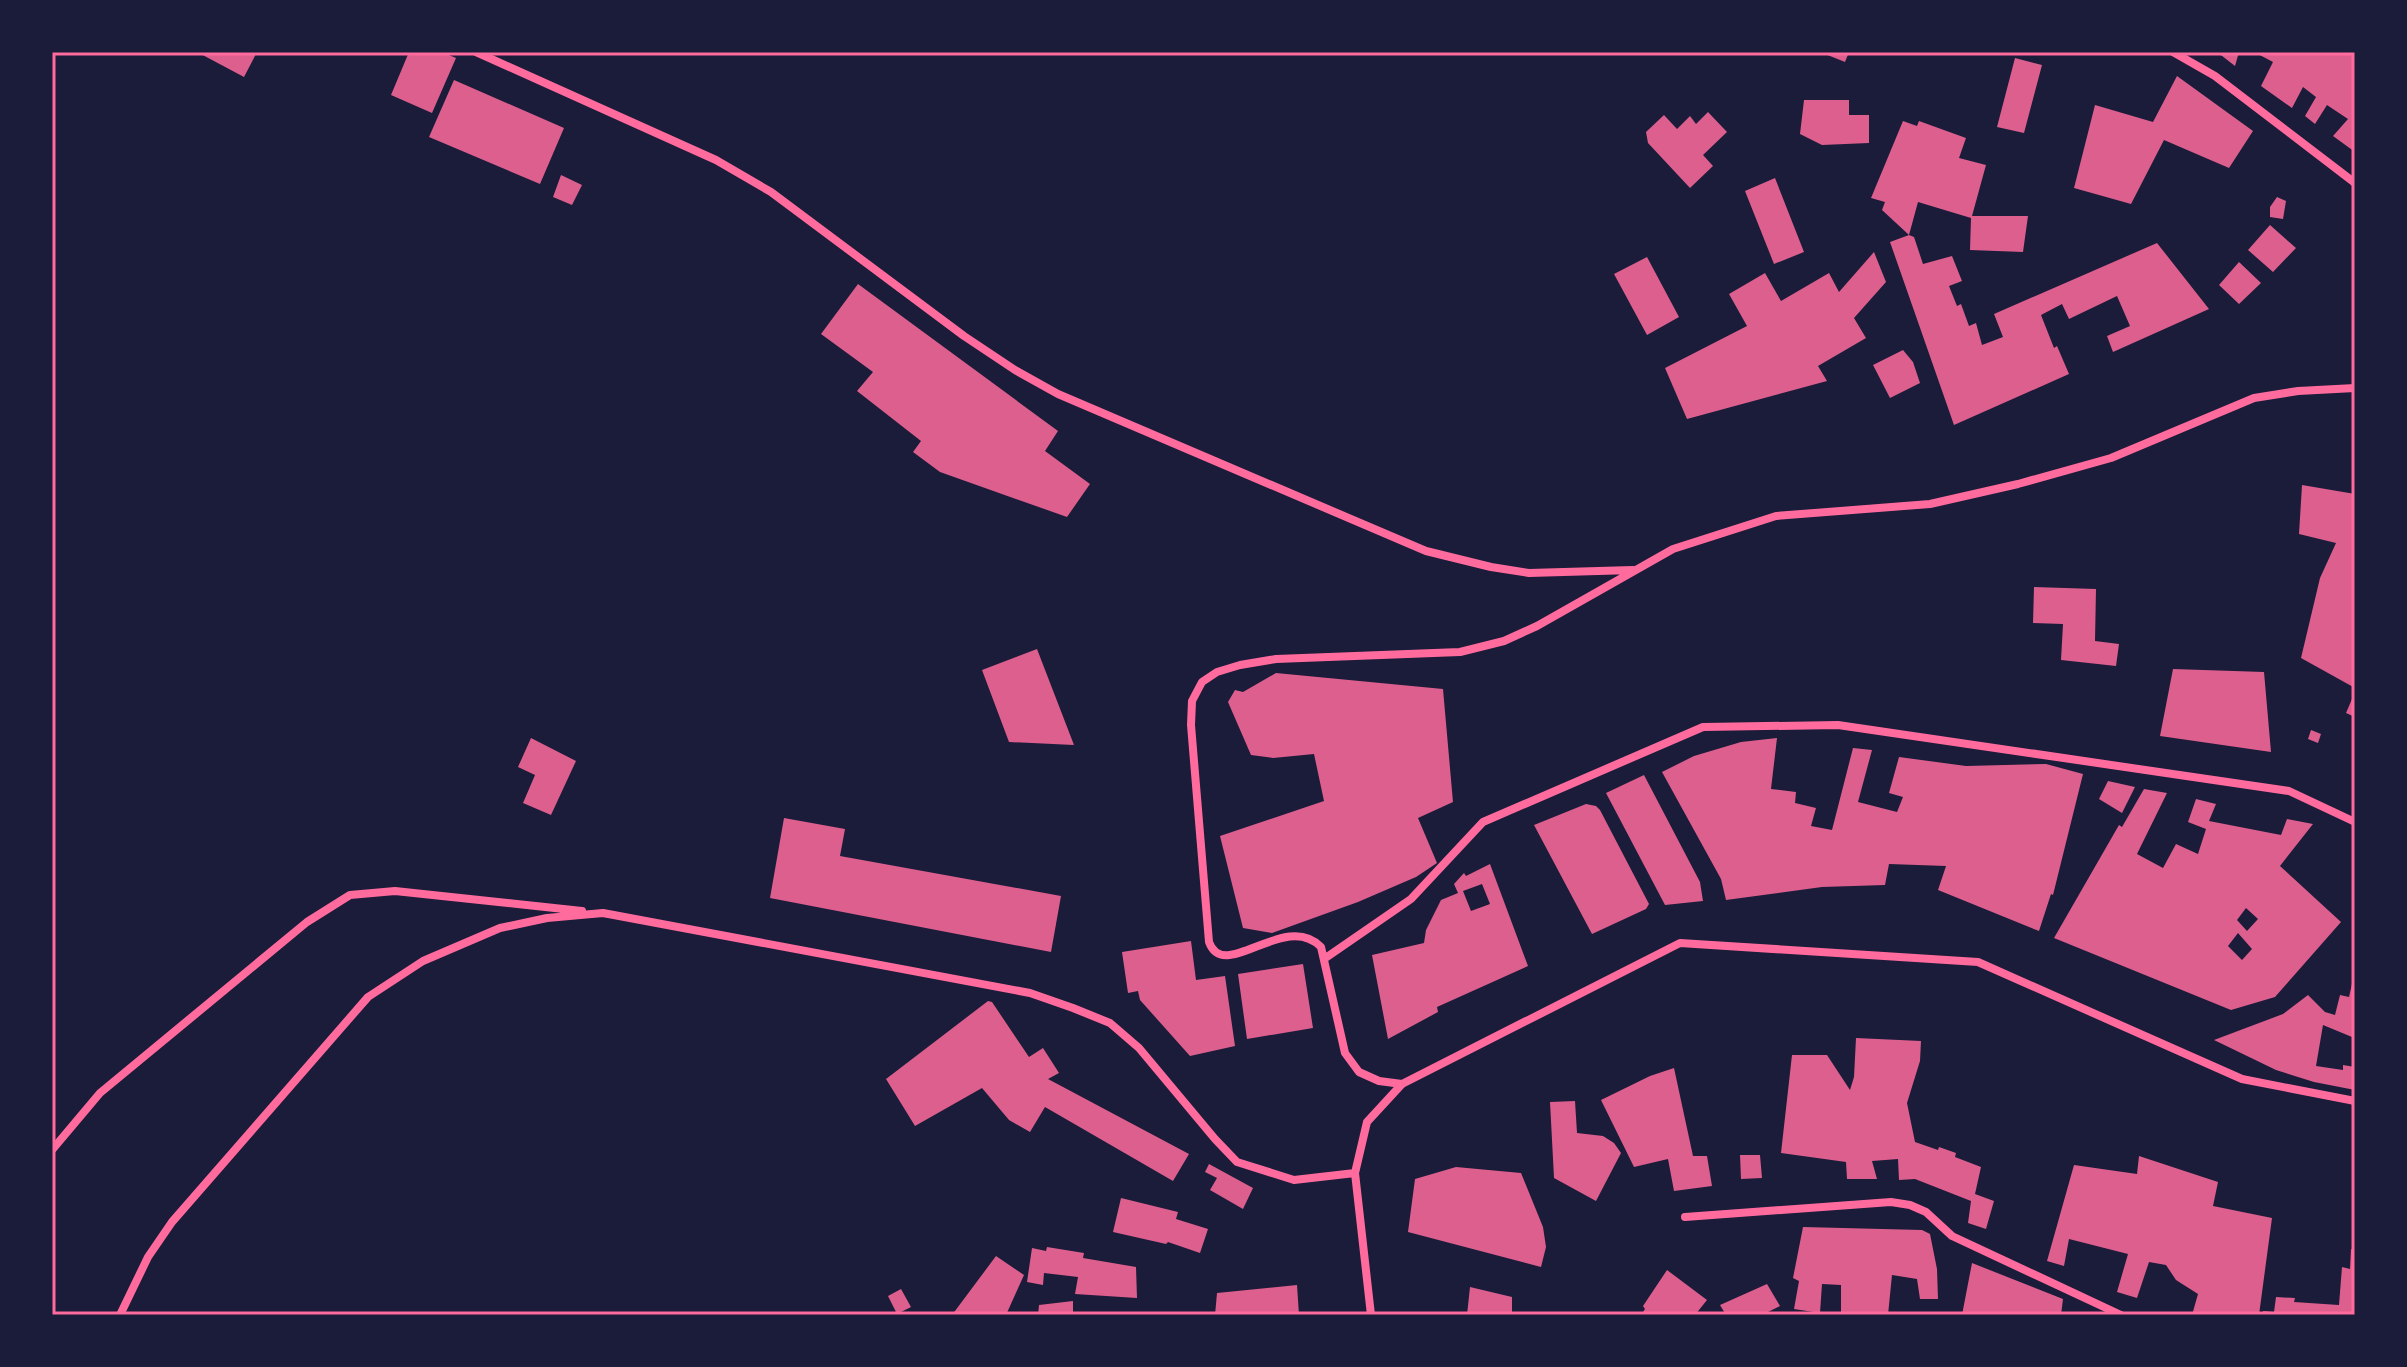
<svg xmlns="http://www.w3.org/2000/svg" width="2407" height="1367" font-family="'Crimson Pro',serif">
<style>
.building{fill:#dd5f8e;fill-rule:evenodd}
.lines{fill:none;stroke-linecap:round;stroke-linejoin:round}
.minor{stroke:#ff6b9d;stroke-width:8}
.neatline{fill:none;stroke:#ff6b9d;stroke-width:3}
</style>
<rect width="100%" height="100%" fill="#1b1b3a"/>
<path class="building" d="M197,52h60l-13,25z
M409,52h33l14,6 -24,55 -41,-18z
M1820,52h29l-4,10z
M2217,52h22l-4,14z
M2254,52h101v100l-22,-16 15,-17 -21,-14 -12,19 -10,-8 11,-19 -13,-10 -11,21 -31,-22 12,-24z
M2015,58l27,7 -18,68 -27,-6z
M2177,76l76,55 -24,37 -65,-28 -33,64 -57,-16 21,-83 58,17z
M454,80l110,48 -24,56 -111,-47z
M1804,100h45v15h20v28l-47,2 -22,-11z
M1708,112l19,20 -24,23 10,11 -23,22 -42,-45 -2,-11 18,-17 13,14 13,-13 6,8z
M1903,121l14,5 2,-5 47,17 -7,20 27,7 -14,51h56l-5,36 -53,-2 1,-32 -53,-16 -9,33 -27,-25 3,-8 -14,-4z
M561,175l21,10 -10,20 -19,-8z
M1775,178l29,74 -30,12 -29,-73z
M2277,197l9,4 -3,18 -13,-2v-10z
M2270,225l26,23 -23,24 -25,-22z
M1909,235l5,2 9,27 29,-8 10,25 -13,5 8,20 4,-2 8,22 7,-3 6,22 21,-8 -9,-23 163,-71 52,66 -96,43 -6,-16 23,-10 -13,-30 -48,23 -7,-15 -21,11 13,33 3,-2 12,28 -115,51 -64,-183z
M1874,252l12,30 -32,36 12,20 -48,28 9,15 -140,38 -22,-51 82,-42 -18,-32 36,-21 16,28 48,-28 10,19z
M1647,257l32,60 -32,18 -33,-61z
M2239,262l22,21 -22,21 -20,-19z
M858,284l200,147 -13,20 45,33 -23,33 -127,-45 -27,-20 8,-11 -64,-50 16,-19 -52,-38z
M1903,350l10,12 7,21 -30,15 -17,-33z
M2302,485l53,9v194l-54,-30 19,-80 16,-35 -37,-9z
M2034,587l62,2 -1,52 24,3 -3,22 -55,-6 2,-36 -30,-1z
M1037,649l37,96 -65,-3 -27,-72z
M2173,669l91,3 7,80 -111,-16z
M1276,673l167,16 10,113 -35,16 19,45 -21,14 -58,25 -86,31 -29,-5 -23,-92 104,-35 -10,-47 -41,4 -22,-3 -23,-53 7,-12 8,2z
M2355,692v25l-9,-4z
M2311,730l10,4 -3,9 -10,-4z
M531,738l45,23 -25,54 -28,-12 12,-28 -17,-8z
M1777,738l-6,51 25,3 -1,11 21,5 -5,18 21,4 21,-82 19,2 -14,52 39,10 6,-15 -14,-4 10,-36 67,9 80,-2 37,10 -30,121 -2,-1 -12,37 -101,-41 8,-24 -57,-2 -4,21 -63,2 -96,13 -5,-21 -59,-107 32,-16 47,-14z
M1644,775l56,107 3,19 -38,4 -59,-112z
M2108,781l27,6 -13,26 -23,-14z
M2144,789l23,4 -30,61 26,14 13,-24 22,10 8,-25 -18,-7 8,-23 20,5 -7,17 72,14 6,-16 26,5 -33,42 61,56 -66,75 -44,13 -177,-72 65,-113 3,2zM2246,908l12,11 -11,12 -10,-11zM2238,933l14,16 -10,11 -14,-14z
M1586,804l10,2 4,4 49,94 -3,5 -54,25 -58,-109z
M784,818l61,11 -5,27 221,40 -10,56 -281,-54z
M1490,864l38,102 -91,41 1,5 -50,27 -16,-84 52,-12 2,-13 15,-30 17,-7 -4,-9 10,-11 2,3zM1482,884l8,20 -19,7 -8,-20z
M1191,941l5,39 29,-4 10,70 -45,10 -50,-56 -2,-9 -10,2 -6,-41z
M1303,964l10,64 -66,11 -9,-65z
M2354,975l1,53 -3,9 -29,-12 -7,41 27,4v-5l12,2v23l-41,-8 -38,-12 -62,-30 69,-26 25,-19 17,17 10,3 5,-20 9,2z
M988,1001l4,1 37,55 14,-9 16,25 -11,6 141,75 -16,27 -128,-74 -15,25 -21,-12 -27,-32 -67,38 -29,-47z
M1856,1038l65,3 -1,20 -13,42 8,39 23,8 1,-3 17,6 -1,4 26,10 -6,27 19,7 -8,28 -18,-6 3,-22 -56,-22 -16,1 -1,-21 -26,2 5,18h-30l-1,-17 -65,-9 11,-98h35l23,35 4,-13z
M1674,1068l19,88h14l5,30 -38,5 -6,-32 -34,8 -33,-67 49,-24z
M1575,1101l2,32 26,3 11,7 7,10 -25,48 -42,-23 -4,-76z
M1740,1155h20l2,23 -21,1z
M2139,1156l79,26 -5,24 59,12 -13,97h-67l6,-21 -22,-14 -10,-15 -17,-3 -12,36 -20,-6 11,-38 -59,-15 -5,27 -17,-5 27,-96 63,9z
M1209,1164l44,24 -10,21 -33,-19 7,-12 -12,-6z
M1456,1167l65,6 22,54 3,20 -5,20 -133,-35 7,-53z
M1121,1198l57,14 -2,7 32,10 -8,24 -32,-11 -2,2 -53,-12z
M1803,1227l119,3 8,4 7,35 1,30h-18l-3,-20 -25,-4 -4,40 -47,-1v-29l-19,-1 -2,29 -26,-4 5,-28 -6,-3z
M1047,1247l37,6 -1,5 53,9 1,31 -62,-4 3,-17 -34,-4 -1,12 -16,-3 5,-34 14,3z
M2351,1249l4,1v65h-92v-4l11,1 2,-15 19,1 -1,4 45,3 3,-38 8,2z
M996,1256l28,19 -18,40h-54z
M1972,1263l91,36 -2,16h-99z
M1667,1270l40,30 -12,15h-54l4,-6 -2,-3z
M1767,1284l13,22 -18,9h-36l-6,-10z
M1297,1285l2,30h-84l2,-22z
M1470,1287l42,10v18h-45z
M901,1289l10,18 -14,7 -9,-18z
M1073,1301v14h-35l1,-10z"/>
<g class="lines">
<path class="minor" d="M476,52l240,108 55,32 193,144 51,34 43,24 368,157 65,16 38,6 104,-3
M2173,52l42,24 140,107
M1324,959l87,-60 72,-77 220,-95 135,-2 451,66 66,31
M1402,1084l-23,-3 -20,-9 -14,-19 -24,-106c-36,-37 -97,37 -112,-5l-18,-217 1,-24 10,-19 15,-10 23,-7 36,-6 184,-7 44,-11 33,-15 136,-77 103,-33 154,-12 88,-20 93,-26 143,-60 44,-7 57,-3
M52,1150l48,-57 207,-171 43,-27 45,-4 187,20
M1685,1217l206,-15 19,3 16,7 26,24 169,79
M120,1315l28,-58 24,-35 196,-225 55,-36 77,-33 47,-10 56,-5 427,80 43,15 37,15 29,25 76,91 22,23 57,18 61,-7
M1371,1315l-16,-142 12,-51 35,-38 278,-141 298,19 264,117 113,22"/>
</g>
<rect width="2407" height="1367" fill="none" stroke="#1b1b3a" stroke-width="108"/>
<rect x="54" y="54" width="2299" height="1259" class="neatline"/>
</svg>
